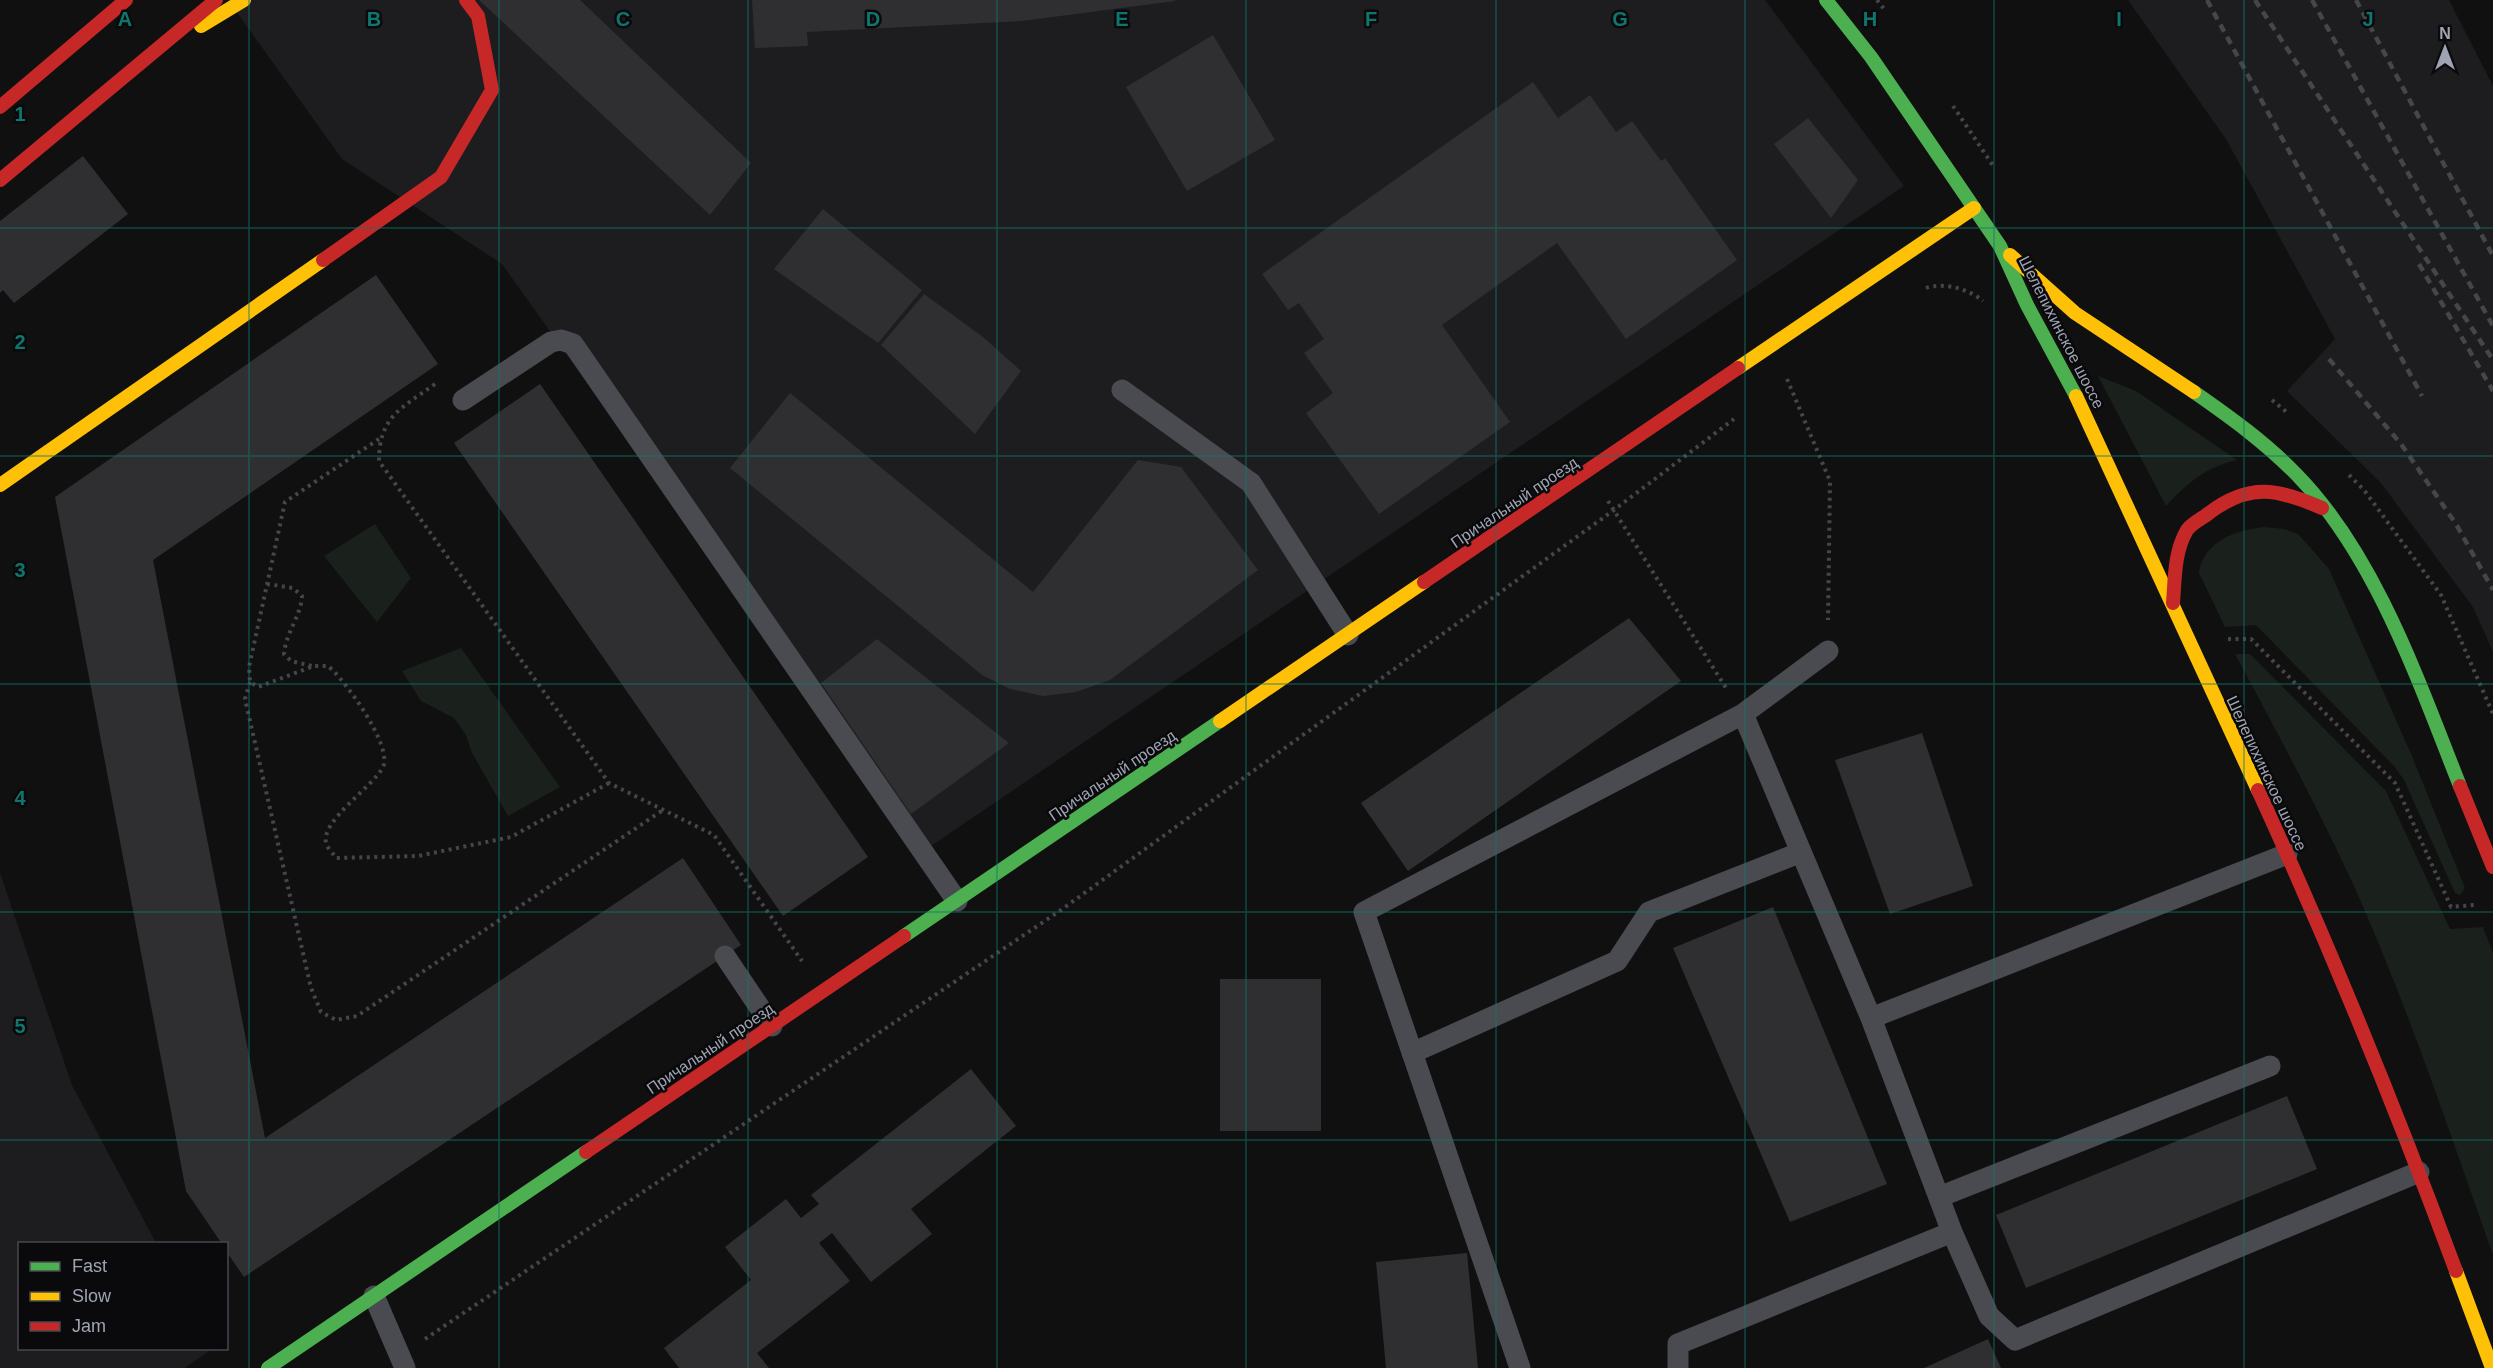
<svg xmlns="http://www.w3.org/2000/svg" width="2493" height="1368" font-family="Arial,sans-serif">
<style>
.built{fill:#1d1d1f}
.green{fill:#1a201b}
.building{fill:#2f2f31}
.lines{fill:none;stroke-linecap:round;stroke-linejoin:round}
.path{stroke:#45464b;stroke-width:4;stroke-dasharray:3 4.5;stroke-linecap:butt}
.lane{stroke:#4a4b50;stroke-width:21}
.fast{stroke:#4caf50;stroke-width:14}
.slow{stroke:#ffc107;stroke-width:14}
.jam{stroke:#c62828;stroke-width:14}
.rail{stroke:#45464a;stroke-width:4.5;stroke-dasharray:8 6;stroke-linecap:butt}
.grid{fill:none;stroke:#0f766e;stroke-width:1.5;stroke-opacity:0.55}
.labels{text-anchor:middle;stroke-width:5;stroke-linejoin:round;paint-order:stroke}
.street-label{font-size:16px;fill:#9fa4b3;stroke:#0a0a0c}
.grid-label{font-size:20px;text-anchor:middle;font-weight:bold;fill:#0f766e;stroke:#0a0a0c;stroke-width:5;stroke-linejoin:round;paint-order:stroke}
</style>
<rect width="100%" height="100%" fill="#101010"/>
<path class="built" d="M228,0h1537l139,186 -982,666 -420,-588 -160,-105z
M2128,0h321l44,86v566l-20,-45 -92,-124 -94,-92 48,-52 -109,-200z
M0,873l72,212 84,158 -136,1v104l192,1 -27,19h-185z"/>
<path class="green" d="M2098,376l38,15 101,69c-33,8 -48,22 -71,46z
M375,524l36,54 -34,44 -53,-66z
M2264,527l20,2 14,5 31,35 83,187 53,132 -5,7 -5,-2 -51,-113 -10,-14 -138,-141 -31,2 -26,-54c4,-32 38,-43 65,-46z
M461,648l99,139 -52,29 -36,-63 -6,-18 -12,-17 -33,-17 -19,-30z
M2235,654h15l136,137 64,138 33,-2 10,26v302c-41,-116 -80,-233 -129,-346 -38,-87 -84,-171 -129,-255z"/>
<path class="building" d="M479,0h101l171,163 -41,52z
M752,0h423v1l-153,20 -215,11 1,14 -53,2z
M1213,35l62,105 -88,51 -61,-104z
M1533,82l25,36 32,-23 26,37 16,-11 29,40 4,-3 72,102 -111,79 -69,-96 -115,82 68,97 -131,92 -73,-101 27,-20 -29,-40 20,-14 -25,-36 -11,7 -26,-36z
M1808,118l50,62 -27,38 -57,-74z
M83,156l45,58 -114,89 -11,-13 -3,3v-72z
M823,209l99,81 -44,53 -104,-74z
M376,275l62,89 -285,196 112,578 418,-280 58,87 -497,332 -18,-26v-7h-4l-36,-53 -131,-694z
M924,294l59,43 38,34 -46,63 -94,-89z
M540,384l328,473 -85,59 -329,-473z
M790,393l243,199 105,-132 43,7 77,103 -148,110 -34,12 -33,4 -33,-7 -28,-14 -252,-207z
M1629,618l52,63 -273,190 -47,-68z
M877,639l132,104 -98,71 -90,-131z
M1922,733l51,153 -83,28 -55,-154z
M1773,907l114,277 -97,38 -117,-274z
M1220,979h101v152h-101z
M971,1069l45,57 -105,83 21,25 -61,48 -39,-49 -13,10 31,38 -93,72 12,15h-90l-15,-20 87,-68 -26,-33 61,-48 15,19 18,-14 -8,-9z
M2287,1096l30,73 -291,119 -30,-73z
M1467,1253l11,115h-92l-10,-106z
M1988,1339l13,29h-77z"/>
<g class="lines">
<path class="path" d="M1877,0l7,9
M1953,106l41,61
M1926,288c18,-6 43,1 57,13
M1787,379l43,102 -2,139
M435,384c-33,24 -56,32 -56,77l230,322 105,52 88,126
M2272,400l17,14
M379,439l-94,63 -36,165 1,15 8,5 56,-21h14c17,14 65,80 55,101 -10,20 -62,53 -57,76 1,5 7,10 10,15l82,-2 93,-19 98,-54
M2349,475l15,15 77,105 52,119
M1608,501l118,187
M267,584l26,4 9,8c-1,20 -16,36 -18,58l7,7 21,5
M2228,639h23l144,144 56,124 23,-2
M250,682l-5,17 66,289 10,24 15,8 21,-4 306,-206
M425,1339l636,-429 553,-400 120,-91"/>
<path class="lane" d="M1122,390l129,93 97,152
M463,400l88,-58 10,-2 12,4 384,557
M1828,651l-85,63 128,304 81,214 37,84 26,24 404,-168
M725,956l47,70
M1871,1018l416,-164
M1412,1053l205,-92 32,-49 150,-59
M1939,1197l331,-131
M374,1296l31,72
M1520,1368l-156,-456 379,-198
M1678,1368v-24l274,-112"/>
<path class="fast" d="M1826,0l45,57 129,189 27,59 49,91
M2194,392c36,25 72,51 103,83 79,81 122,208 163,311
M904,936l316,-215
M268,1368l318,-216"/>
<path class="slow" d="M201,26l43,-26
M2010,255l65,58 119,79
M1738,368l236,-160
M2076,396l182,394
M0,485l323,-225
M1220,721l204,-139
M2456,1271l36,97"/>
<path class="jam" d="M0,107l126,-107
M0,180l216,-180
M323,260l118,-83 51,-87 -14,-74 -12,-16
M1424,582l314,-214
M2173,603c2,-24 1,-51 14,-73 5,-7 16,-12 22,-17 41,-31 69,-24 113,-5
M2460,786l33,81
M2258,790c72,157 138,319 198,481
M586,1152l318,-216"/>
<path class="rail" d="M2207,0l215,396
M2255,0l238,360
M2312,0l181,326
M2356,0l137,256
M2419,264l74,127
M2329,359l72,85 55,80 37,66"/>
</g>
<path class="grid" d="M249,0v1368M499,0v1368M748,0v1368M997,0v1368M1246,0v1368M1496,0v1368M1745,0v1368M1994,0v1368M2244,0v1368M0,228h2493M0,456h2493M0,684h2493M0,912h2493M0,1140h2493"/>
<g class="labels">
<g class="street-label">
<text transform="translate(2062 332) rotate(63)" y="6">Шелепихинское шоссе</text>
<text transform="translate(1514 502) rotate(-34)" y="6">Причальный проезд</text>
<text transform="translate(2267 773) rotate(65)" y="6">Шелепихинское шоссе</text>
<text transform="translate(1112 775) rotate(-34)" y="6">Причальный проезд</text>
<text transform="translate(710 1048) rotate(-34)" y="6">Причальный проезд</text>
</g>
</g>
<g class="grid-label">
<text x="125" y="26">A</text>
<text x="374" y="26">B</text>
<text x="623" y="26">C</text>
<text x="873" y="26">D</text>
<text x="1122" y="26">E</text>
<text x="1371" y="26">F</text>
<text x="1620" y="26">G</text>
<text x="1870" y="26">H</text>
<text x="2119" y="26">I</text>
<text x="2368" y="26">J</text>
<text x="20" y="121">1</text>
<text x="20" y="349">2</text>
<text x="20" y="577">3</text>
<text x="20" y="805">4</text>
<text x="20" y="1033">5</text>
</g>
<rect x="18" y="1242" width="210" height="108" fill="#0a0a0c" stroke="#46484f" stroke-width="1.5"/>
<rect x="30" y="1262" width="30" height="9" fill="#4caf50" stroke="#46484f" stroke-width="1.5"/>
<text x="72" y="1272" font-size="18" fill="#9fa4b3">Fast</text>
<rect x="30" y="1292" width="30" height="9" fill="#ffc107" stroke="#46484f" stroke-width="1.5"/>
<text x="72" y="1302" font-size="18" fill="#9fa4b3">Slow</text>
<rect x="30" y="1322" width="30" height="9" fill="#c62828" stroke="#46484f" stroke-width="1.5"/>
<text x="72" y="1332" font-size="18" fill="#9fa4b3">Jam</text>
<g transform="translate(2445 48)" stroke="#0a0a0c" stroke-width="4.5" paint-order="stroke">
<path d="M0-4.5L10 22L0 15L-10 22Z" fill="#9fa4b3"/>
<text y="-9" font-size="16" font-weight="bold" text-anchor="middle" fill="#9fa4b3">N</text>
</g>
</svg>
